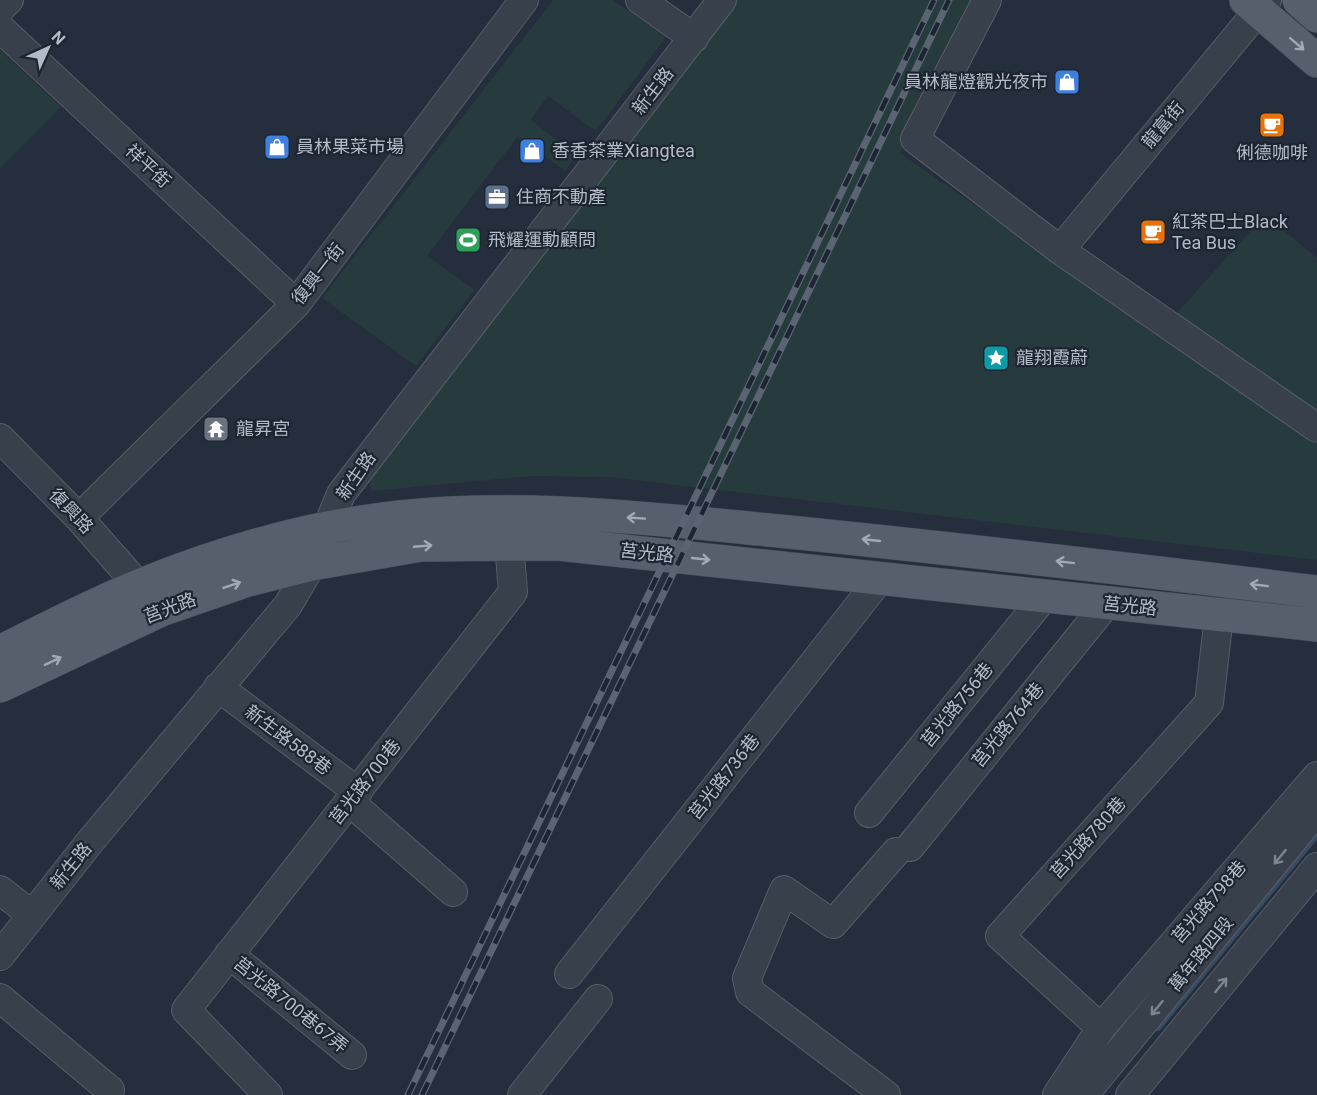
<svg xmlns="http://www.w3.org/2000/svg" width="1317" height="1095" font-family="Roboto,'Noto Sans TC',sans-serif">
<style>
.green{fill:#273a3d}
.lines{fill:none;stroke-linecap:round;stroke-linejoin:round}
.stream{stroke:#394a63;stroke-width:6}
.minor-casing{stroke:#565e6a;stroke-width:30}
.major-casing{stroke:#414955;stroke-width:34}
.minor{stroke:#38404c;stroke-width:28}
.major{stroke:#565f6c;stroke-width:33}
.rail-casing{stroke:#5b6473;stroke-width:7}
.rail{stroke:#1d2531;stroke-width:4.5;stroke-dasharray:14;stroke-linecap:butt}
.oneway{stroke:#a1a9b6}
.oneway2{stroke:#7c8490}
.labels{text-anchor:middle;stroke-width:4.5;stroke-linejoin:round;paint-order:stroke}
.poi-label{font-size:18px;fill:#b4bbc8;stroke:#1d2531;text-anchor:start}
.street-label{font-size:18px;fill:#b4bbc8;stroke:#1d2531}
</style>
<rect width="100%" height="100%" fill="#252e3c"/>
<path class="green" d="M553,0h60l53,37 -70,94 -48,-35 -17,24 46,35 -12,16 -47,-35 -91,120 48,34 -59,76 -94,-68z
M737,0h235l-72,153 417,291v116l-709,-83 -77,-1 -159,15 -4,-11z
M0,50l61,57 -61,61z
M1265,215l52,43v154l-141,-98z"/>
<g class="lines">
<path class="stream" d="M1158,1028l159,-193"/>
<defs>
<path id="minor" d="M640,0l54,38
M987,0l-72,139 145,111 257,178
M0,9l9,-9
M0,28l296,276
M1060,250l207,-250
M0,438l79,80 60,68
M79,518l217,-214 228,-304
M218,687l140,105
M350,802l103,90
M869,813l175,-216
M910,847l197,-244
M0,890l32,25
M229,954l123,101
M0,956l89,-113 199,-238 24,-41 29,-70 381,-494
M569,974l310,-394
M0,998l110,92
M1101,1028l-101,-92 209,-233 10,-87
M268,1095l-82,-85 327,-418 -4,-49
M522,1095l76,-96
M886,1095l-136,-103 -3,-14 37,-88 49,34 63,-72
M1057,1095l44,-67 216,-252
M1084,1095l233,-284
M1130,1095l187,-228"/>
<path id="major" d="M1246,0l71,61
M1299,0l18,16
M0,652c46,-23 93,-48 141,-67 72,-29 150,-53 227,-64 136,-20 276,-3 411,10 180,18 359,39 538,61
M0,686l161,-76 87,-30 64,-16 109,-19 137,-1 759,81"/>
</defs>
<use href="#minor" class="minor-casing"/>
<use href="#major" class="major-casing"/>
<use href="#minor" class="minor"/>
<use href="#major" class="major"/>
<defs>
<path id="rail" d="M408,1095l526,-1095
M422,1095l527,-1095"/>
</defs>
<use href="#rail" class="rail-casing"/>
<use href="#rail" class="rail"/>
</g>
<defs><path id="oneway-shaft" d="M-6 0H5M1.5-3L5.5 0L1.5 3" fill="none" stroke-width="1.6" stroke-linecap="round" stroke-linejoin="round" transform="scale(1.5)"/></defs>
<g class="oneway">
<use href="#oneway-shaft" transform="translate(1297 44) rotate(41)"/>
<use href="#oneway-shaft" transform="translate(636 518) rotate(-176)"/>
<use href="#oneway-shaft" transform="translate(871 540) rotate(-174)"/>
<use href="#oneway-shaft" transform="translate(423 546) rotate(-5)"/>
<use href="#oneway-shaft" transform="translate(701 559) rotate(6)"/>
<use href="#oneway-shaft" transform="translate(1065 562) rotate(-173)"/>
<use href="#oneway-shaft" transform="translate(232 585) rotate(-19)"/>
<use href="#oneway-shaft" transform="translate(1259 585) rotate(-173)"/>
<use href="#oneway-shaft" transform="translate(53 661) rotate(-25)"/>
</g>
<g class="oneway2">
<use href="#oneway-shaft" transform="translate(1280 857) rotate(129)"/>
<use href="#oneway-shaft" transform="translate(1221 985) rotate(-51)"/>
<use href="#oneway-shaft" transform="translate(1157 1008) rotate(129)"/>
</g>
<defs>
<symbol id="shop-square" viewBox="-11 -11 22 22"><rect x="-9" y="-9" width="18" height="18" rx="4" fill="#3f7fe0" stroke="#1d2531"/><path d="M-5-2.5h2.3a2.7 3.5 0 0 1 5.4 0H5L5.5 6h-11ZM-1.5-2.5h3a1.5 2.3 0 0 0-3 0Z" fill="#fff"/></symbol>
<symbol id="cafe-square" viewBox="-11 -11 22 22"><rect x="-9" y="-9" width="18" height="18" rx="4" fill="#e8710a" stroke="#1d2531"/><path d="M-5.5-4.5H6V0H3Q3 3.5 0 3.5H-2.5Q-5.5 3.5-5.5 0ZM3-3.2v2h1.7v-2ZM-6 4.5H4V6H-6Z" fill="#fff"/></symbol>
<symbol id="office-square" viewBox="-11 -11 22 22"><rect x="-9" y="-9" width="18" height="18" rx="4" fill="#5c6f8a" stroke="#1d2531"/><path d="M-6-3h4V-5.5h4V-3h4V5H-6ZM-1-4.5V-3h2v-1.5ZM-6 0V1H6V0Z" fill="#fff"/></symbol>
<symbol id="stadium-square" viewBox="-11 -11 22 22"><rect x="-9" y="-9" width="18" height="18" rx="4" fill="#2e9e5b" stroke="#1d2531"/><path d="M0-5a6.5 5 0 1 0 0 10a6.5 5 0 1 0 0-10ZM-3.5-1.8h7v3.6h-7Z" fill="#fff"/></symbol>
<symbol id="sight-square" viewBox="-11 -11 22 22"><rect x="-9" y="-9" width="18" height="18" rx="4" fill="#0f9aa8" stroke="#1d2531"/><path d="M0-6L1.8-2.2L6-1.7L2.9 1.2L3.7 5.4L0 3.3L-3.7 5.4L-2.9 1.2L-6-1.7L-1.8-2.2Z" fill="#fff"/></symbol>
<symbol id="temple-square" viewBox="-11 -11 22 22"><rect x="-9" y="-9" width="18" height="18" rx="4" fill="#6b7280" stroke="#1d2531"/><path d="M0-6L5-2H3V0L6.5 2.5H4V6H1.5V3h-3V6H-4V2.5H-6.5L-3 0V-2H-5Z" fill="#fff"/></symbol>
</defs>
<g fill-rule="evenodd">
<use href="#shop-square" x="1052" y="67" width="30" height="30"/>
<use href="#cafe-square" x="1257" y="110" width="30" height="30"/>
<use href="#shop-square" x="262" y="132" width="30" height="30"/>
<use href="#shop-square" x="517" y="136" width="30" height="30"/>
<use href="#office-square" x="482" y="182" width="30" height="30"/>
<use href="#cafe-square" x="1138" y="217" width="30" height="30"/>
<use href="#stadium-square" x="453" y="225" width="30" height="30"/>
<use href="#sight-square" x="981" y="343" width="30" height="30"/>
<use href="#temple-square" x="201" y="414" width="30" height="30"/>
</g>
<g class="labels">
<g class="poi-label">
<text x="1048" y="88" text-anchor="end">員林龍燈觀光夜市</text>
<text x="296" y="153">員林果菜市場</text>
<text x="552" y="157">香香茶業Xiangtea</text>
<text x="1272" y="159" text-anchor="middle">俐德咖啡</text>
<text x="516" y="203">住商不動產</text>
<text x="1172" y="228">紅茶巴士Black<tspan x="1172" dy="21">Tea Bus</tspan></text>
<text x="488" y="246">飛耀運動顧問</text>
<text x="1016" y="364">龍翔霞蔚</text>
<text x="236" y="435">龍昇宮</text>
</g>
<g class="street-label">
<text transform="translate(653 91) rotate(-52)" y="6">新生路</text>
<text transform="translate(1163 125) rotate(-50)" y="6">龍富街</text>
<text transform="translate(148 166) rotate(43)" y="6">祥平街</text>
<text transform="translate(318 274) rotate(-52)" y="6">復興一街</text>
<text transform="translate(356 476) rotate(-55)" y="6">新生路</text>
<text transform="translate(71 511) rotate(46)" y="6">復興路</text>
<text transform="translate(647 553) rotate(6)" y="6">莒光路</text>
<text transform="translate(1130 606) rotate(6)" y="6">莒光路</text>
<text transform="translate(170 608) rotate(-21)" y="6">莒光路</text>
<text transform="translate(957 705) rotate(-51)" y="6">莒光路756巷</text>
<text transform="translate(1008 725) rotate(-51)" y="6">莒光路764巷</text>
<text transform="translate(288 740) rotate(37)" y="6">新生路588巷</text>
<text transform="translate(724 777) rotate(-52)" y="6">莒光路736巷</text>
<text transform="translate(365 782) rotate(-52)" y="6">莒光路700巷</text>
<text transform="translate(1088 838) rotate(-48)" y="6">莒光路780巷</text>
<text transform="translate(71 866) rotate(-51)" y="6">新生路</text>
<text transform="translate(1209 902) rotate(-49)" y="6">莒光路798巷</text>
<text transform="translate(1201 954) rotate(-51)" y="6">萬年路四段</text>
<text transform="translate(291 1005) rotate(39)" y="6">莒光路700巷67弄</text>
</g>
</g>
<g transform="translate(48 48) rotate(45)" stroke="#1d2531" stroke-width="4.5" paint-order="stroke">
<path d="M0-4.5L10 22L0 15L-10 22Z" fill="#b4bbc8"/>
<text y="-9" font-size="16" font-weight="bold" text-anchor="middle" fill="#b4bbc8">N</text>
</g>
</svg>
